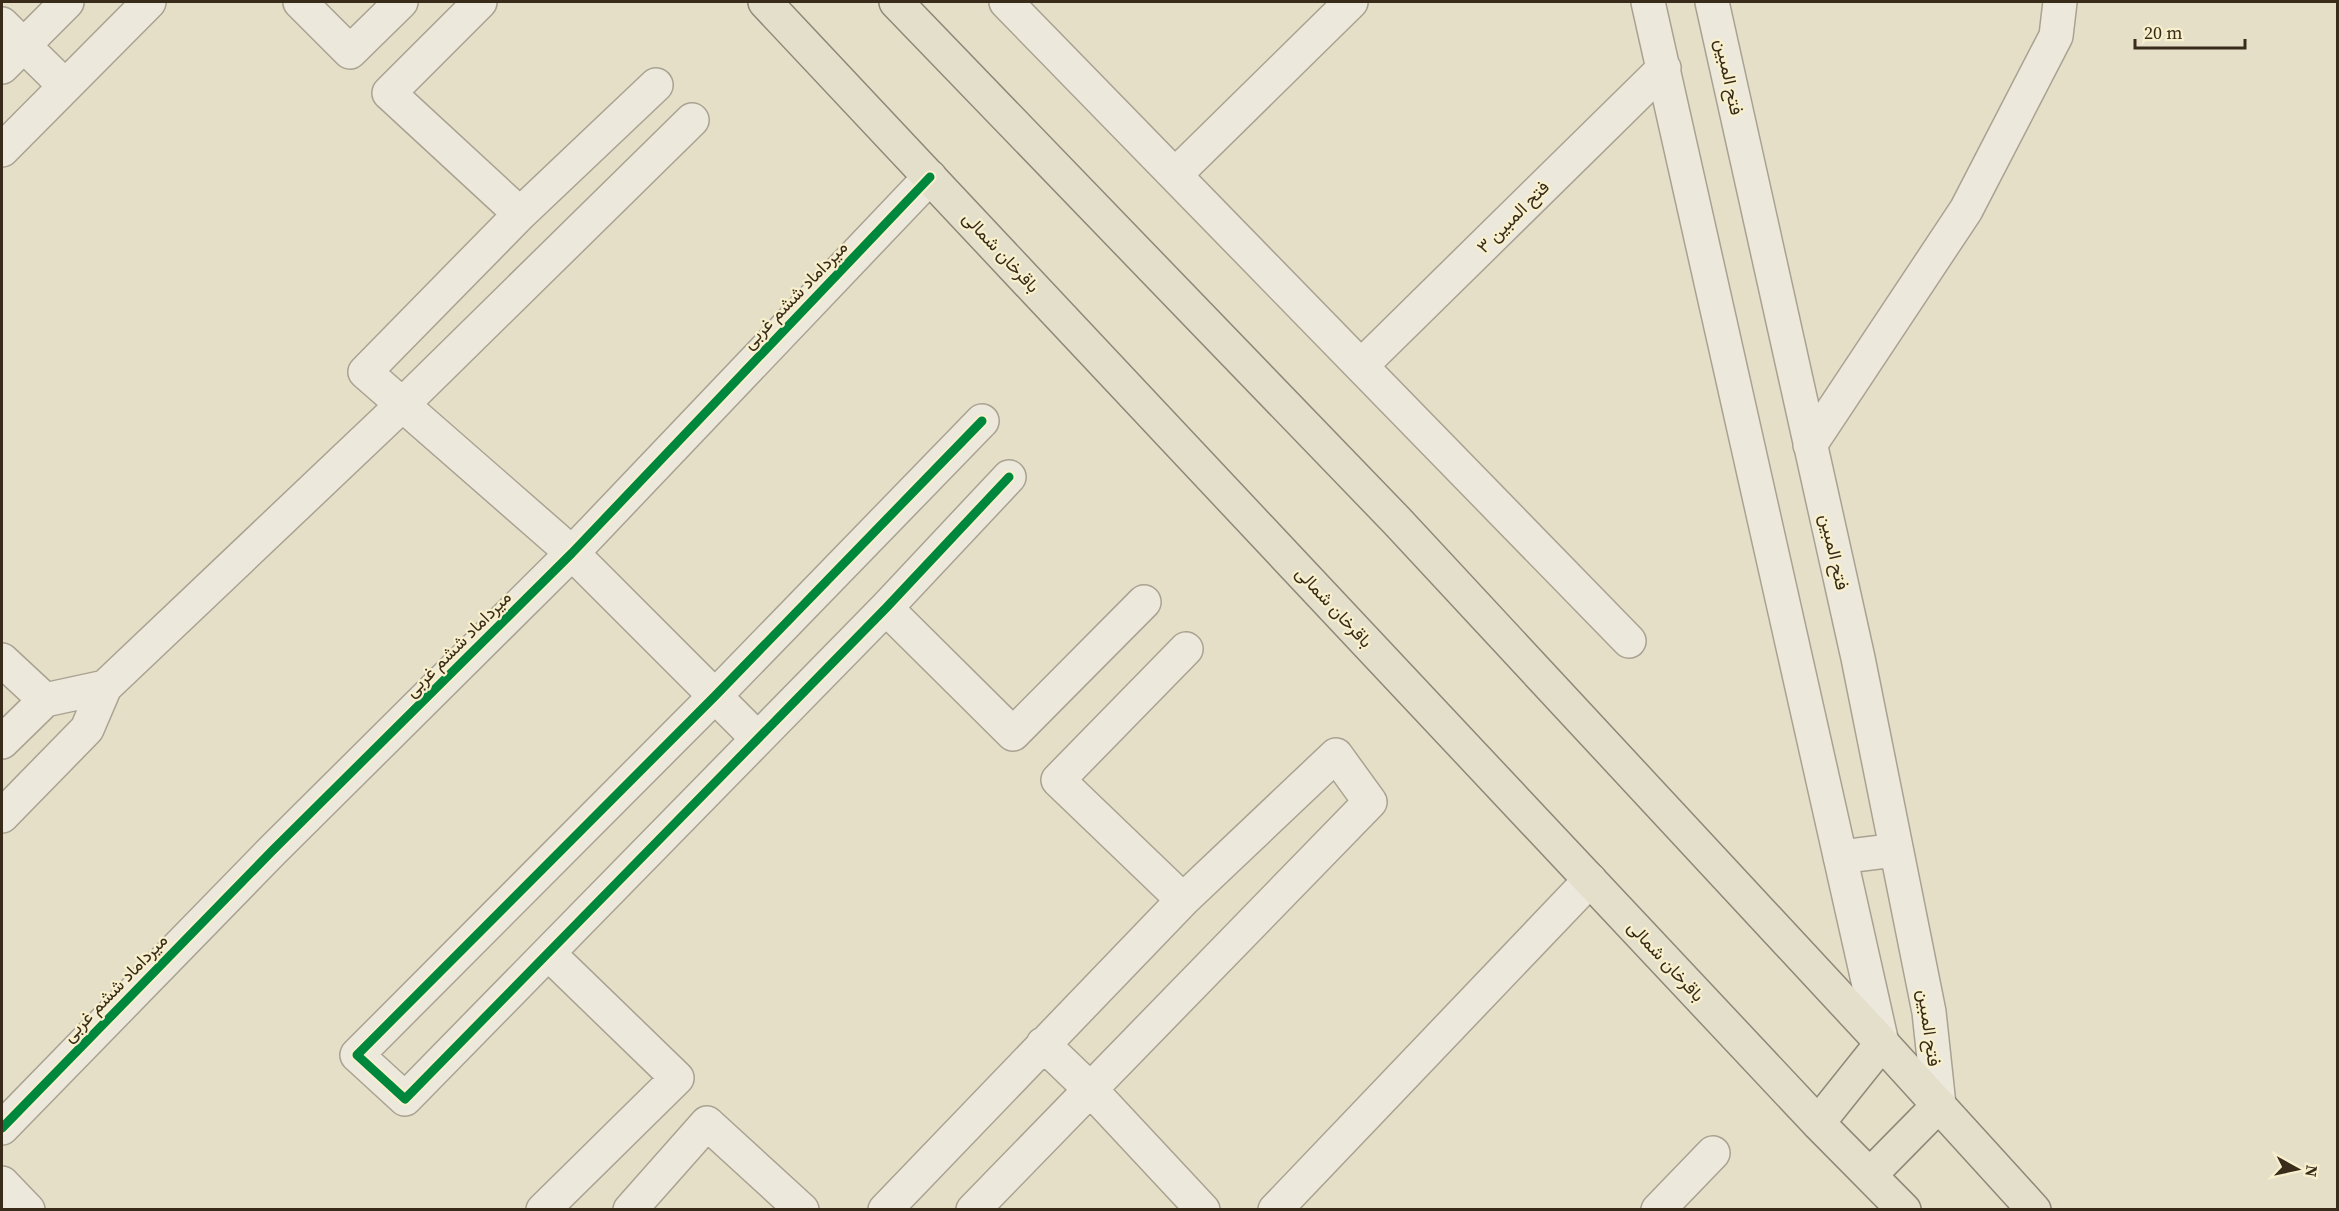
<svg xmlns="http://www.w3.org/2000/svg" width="2339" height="1211" font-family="'Source Serif 4',Vazirmatn,serif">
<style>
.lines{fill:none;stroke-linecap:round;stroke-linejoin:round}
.minor-casing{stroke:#a9a292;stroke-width:36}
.major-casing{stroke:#8f8879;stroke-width:36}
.minor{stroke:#ece8db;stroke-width:33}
.major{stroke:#e4dfcb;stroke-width:33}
.cycleway-casing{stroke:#f8f0cc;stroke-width:13}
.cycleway{stroke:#00873e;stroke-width:9}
.labels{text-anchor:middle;stroke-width:4.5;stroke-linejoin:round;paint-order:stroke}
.street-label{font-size:18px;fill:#382b1a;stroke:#f8f0cc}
</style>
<rect width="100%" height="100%" fill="#e5dfc8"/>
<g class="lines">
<defs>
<path id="minor" d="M300,2l50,50 51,-50
M480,2l-91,91 131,121
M1006,2l623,639
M1648,2l234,1041
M1712,2l146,656 71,354 10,93
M2,24l63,62
M2,67l65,-65
M656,85l-136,129 -155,158 207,181 185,185
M2,150l147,-148
M1175,175l176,-173
M1361,366l303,-298
M982,421l-267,275 -358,359 48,44 481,-491 123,-131
M1810,445l156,-235 90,-174 4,-34
M886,608l127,126 131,-132
M2,660l43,40
M2,742l43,-42 60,-13 296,-281 291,-286
M2,816l85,-87 18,-42
M1840,857l56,-7
M1183,900l-125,-120 128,-131
M1043,1044l48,46 112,120
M2,1128l270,-277 300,-298 358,-376
M2,1183l26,27
M543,1210l134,-132 -129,-125
M630,1210l77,-87 95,87
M885,1210l298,-310 153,-145 34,47 -397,408
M1275,1210l315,-330
M1658,1210l55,-57"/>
<path id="major" d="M765,2l1053,1121 86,87
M896,2l501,519 485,522 152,167
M1818,1123l64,-80
M1870,1175l69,-70"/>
</defs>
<use href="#minor" class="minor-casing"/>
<use href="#major" class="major-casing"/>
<use href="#minor" class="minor"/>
<use href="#major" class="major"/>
<defs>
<path id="cycleway" d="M982,421l-267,275 -358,359 48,44 481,-491 123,-131
M2,1128l270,-277 300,-298 358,-376"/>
</defs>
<use href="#cycleway" class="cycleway-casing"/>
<use href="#cycleway" class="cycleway"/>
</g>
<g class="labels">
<g class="street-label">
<text transform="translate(1729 77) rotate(78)" y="6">فتح المبین</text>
<text transform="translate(1513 217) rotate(-45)" y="6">فتح المبین ۳</text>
<text transform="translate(1001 252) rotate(47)" y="6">باقرخان شمالی</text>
<text transform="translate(795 295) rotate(-46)" y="6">میرداماد ششم غربی</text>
<text transform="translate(1834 552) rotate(77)" y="6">فتح المبین</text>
<text transform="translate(1334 607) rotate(47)" y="6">باقرخان شمالی</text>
<text transform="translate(458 644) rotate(-45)" y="6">میرداماد ششم غربی</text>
<text transform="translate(1666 961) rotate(47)" y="6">باقرخان شمالی</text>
<text transform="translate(115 988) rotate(-46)" y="6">میرداماد ششم غربی</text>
<text transform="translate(1929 1028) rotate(82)" y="6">فتح المبین</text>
</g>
</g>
<rect width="2339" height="1211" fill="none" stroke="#382b1a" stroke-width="6"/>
<g transform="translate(2297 1169) rotate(98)" stroke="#f8f0cc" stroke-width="4.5" paint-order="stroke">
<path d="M0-4.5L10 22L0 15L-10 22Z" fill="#382b1a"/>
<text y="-9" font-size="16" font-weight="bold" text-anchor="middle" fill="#382b1a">N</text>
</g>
<path d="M2135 39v9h110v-9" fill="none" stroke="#382b1a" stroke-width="3"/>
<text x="2144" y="39" font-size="18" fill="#382b1a" stroke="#f8f0cc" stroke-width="4.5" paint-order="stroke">20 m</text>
</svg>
